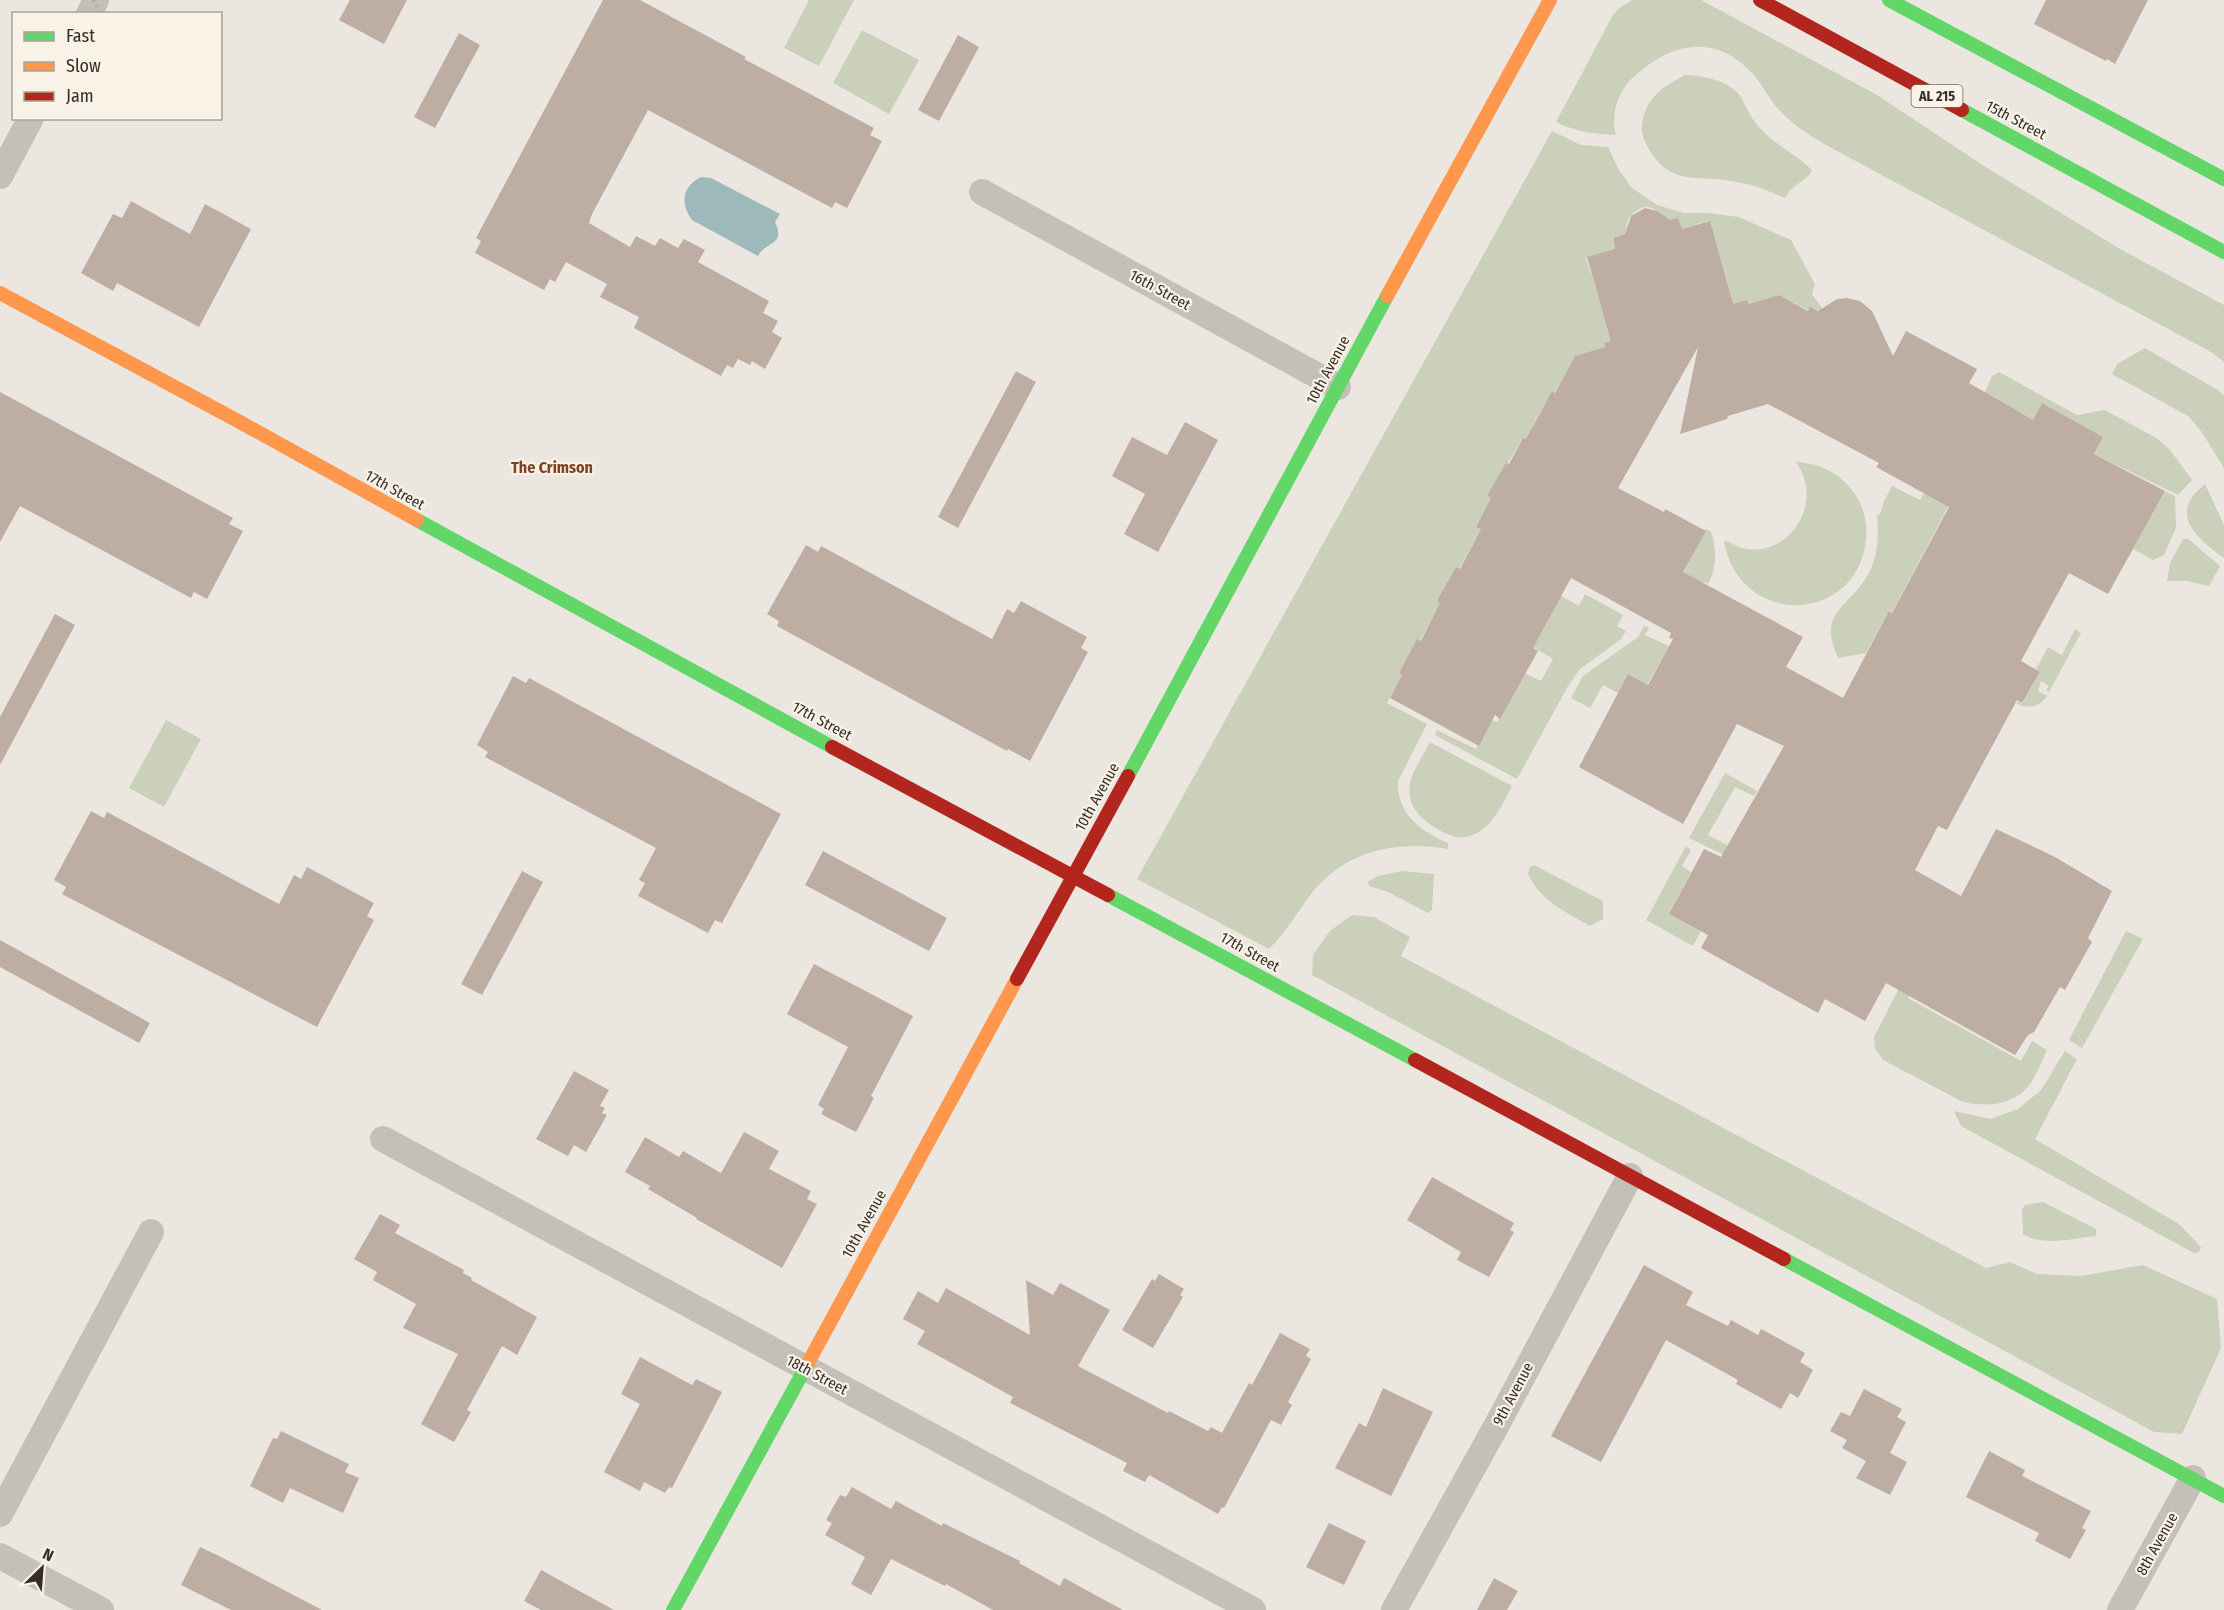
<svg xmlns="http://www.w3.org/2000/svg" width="2224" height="1610" font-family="'Fira Sans Condensed',sans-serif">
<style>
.green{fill:#cad0ba}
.water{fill:#9db9bc}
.building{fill:#beada2;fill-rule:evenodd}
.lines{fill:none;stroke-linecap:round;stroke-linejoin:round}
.street{stroke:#c4bfb9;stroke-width:26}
.fast{stroke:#63d668;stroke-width:14}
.slow{stroke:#ff974d;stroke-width:14}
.jam{stroke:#b3261e;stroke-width:14}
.rail{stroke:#aca8a3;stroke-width:4.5;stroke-dasharray:1.5 4.5;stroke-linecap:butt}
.labels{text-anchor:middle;stroke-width:4.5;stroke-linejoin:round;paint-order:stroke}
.shield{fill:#f8f2e7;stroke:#706861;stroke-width:1.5}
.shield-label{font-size:14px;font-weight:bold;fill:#352d27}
.street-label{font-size:15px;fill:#352d27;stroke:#f8f2e7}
.neighbourhood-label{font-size:16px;font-weight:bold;fill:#7f4324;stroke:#f8f2e7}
</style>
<rect width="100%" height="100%" fill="#ebe7e0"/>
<path class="green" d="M809,0h45l-35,66 -35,-18z
M1632,0h69l176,95 107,71 136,83 104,56v57l-13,-10 -387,-208c-14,-9 -29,-18 -41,-30 -13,-12 -20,-30 -33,-43 -36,-37 -78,-28 -113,3 -18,14 -27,39 -21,61 -22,-1 -40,-3 -60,-13l57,-107 5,-6z
M862,30l57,30 -30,54 -56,-31z
M1685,75c20,1 37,4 52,17 6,6 9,17 14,24 4,8 12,15 18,21 9,8 40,27 43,34 -7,12 -18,11 -27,27 -17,-8 -34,-14 -53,-17 -34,-6 -61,5 -82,-30 -5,-8 -9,-17 -8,-26 3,-27 22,-39 43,-50z
M1552,131l29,14 27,2 11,23 12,17 26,18 27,8h24l31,4 52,23 24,44 -3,10 10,14 -2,3 -10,-5 -2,4 -29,-15 -30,9 -2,-4 -36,11 -10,-14 28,-9 -21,-67 -26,8c-5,-2 -10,-4 -14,-7 -10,-7 -16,-24 -33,-10 -8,5 -9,13 -9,22l-14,4 3,11 -29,9 21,65 32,9 -35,11 1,4 -30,9 -20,36 -3,-1 -19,34 -4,16 -6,-3 -35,58 3,2 -15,29 5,2 -22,40 -3,-2 -18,34 3,2 -21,38 -3,-1 -18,33 3,2 -15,28 40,21 -29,57c-1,33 22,50 50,62v6c-52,-9 -103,2 -137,45 -14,19 -25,38 -42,55l-132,-70z
M2145,348l73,42 6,6v72l-23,-37 -13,-15 -76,-42 5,-10z
M1999,372l78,43 28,-5 53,29 12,11 22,30 -14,15 -84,-41 9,-17 -61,-34 -9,17 -31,-17 -20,-4 10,-23z
M1796,462c22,1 42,10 55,27 12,14 17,33 15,51 -9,84 -125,89 -142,2l3,-1c49,32 103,-32 69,-79z
M1940,464l24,13 -72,135 -3,-1 -23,42 -28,5c-20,-45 7,-48 28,-80 12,-19 13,-42 11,-63l3,-1 4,-13 8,-15 28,14z
M2205,484l19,41v33c-28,-21 -57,-44 -19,-74z
M2165,491l10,5 1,32 -12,27 -11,5 -20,-11z
M1706,529l5,3c6,16 6,37 -3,52l-4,-2 -3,5 -19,-12z
M2183,539h5l32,27 -11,20 -22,-5h-20l3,-18z
M1585,594l38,21 -6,11 9,5 -6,9 -40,29 -12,17 -51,93 -82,-44 2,-5 39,19 15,-29 6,2 28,-49 16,8 12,-22 -20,-12 28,-51 18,10z
M1644,626l5,2 -4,7 24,11 -22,39 -19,-11 -10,19 -15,-8 -13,23 -19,-10 12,-22 55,-39z
M2075,629l6,4 -32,59 -3,-2 3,-4 -8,-5 -3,10 9,5c-7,11 -19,13 -30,8l1,-3 4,3 18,-32 -4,-3 12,-22 14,8z
M166,720l35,19 -37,68 -35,-19z
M1430,742l82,44c-11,21 -20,44 -45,51 -8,2 -14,-1 -22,-4 -20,-10 -39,-24 -35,-49 2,-14 14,-29 20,-42z
M1725,773l32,18 -3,5 -19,-9 -27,48 21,11 -5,9 -35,-17z
M1686,846l5,4 -9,16 9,6 -22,42 32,17 -8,15 -47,-26z
M1534,865l69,36v18l-13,7c-26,-15 -48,-24 -62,-52l2,-7z
M1402,871l32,3 -2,36 -4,3 -40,-21 -19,-6 -2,-4 11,-6z
M1352,915l22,2 36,20 -9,19 585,312 24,-6 27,12 44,2 62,-11 74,34 4,49 -39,86 -28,-2 -842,-457 1,-20 17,-24z
M2126,931l17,8 -61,109 -13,-8z
M1910,967l8,8 -10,23 113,63 11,-20 15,9c-5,11 -10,24 -17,34 -16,22 -45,24 -69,17l-78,-41 -8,-11 -1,-12z
M2065,1051l12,8 -42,80 144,85 22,23 -2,5 -5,1 -233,-127 -7,-15 36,8 28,-10 23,-19z
M2043,1202l53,27v7c-22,2 -53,11 -73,-2l-1,-24 3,-5z"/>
<path class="water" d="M701,177l10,1 69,36 -5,8c11,24 -8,18 -17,34l-66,-36c-12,-16 -10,-34 9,-43z"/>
<path class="building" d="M350,0h57l-23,44 -45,-24z
M603,0h37l106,57 -2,2 130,69 -4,7 12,6 -35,67 -12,-6 -3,6 -184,-98 -56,104 -3,9 41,24 6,-11 19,10 5,-8 18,10 6,-9 21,11 -7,12 71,39 -6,12 15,8 -6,11 10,6 -17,31 -13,-8 -2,4 -12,-6 -5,9 -6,-3 -6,11 -87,-48 5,-11 -39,-20 7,-13 -41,-22 -11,20 -5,-3 -6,11 -69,-37 6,-12 -5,-3z
M2046,0h102l-33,64 -8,-5 -1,2 -72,-37z
M459,33l21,12 -45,83 -21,-11z
M958,35l21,12 -40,74 -21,-11z
M131,201l59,33 15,-30 46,25 -52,98 -82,-44 -4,8 -32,-18 32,-59 9,4z
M1645,208l12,3 13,9 8,-2 4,11 28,-8 23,83 14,-4 2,4 30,-9 29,16 2,-5 8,5 19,-12 10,-1 13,3 12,10 21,45 13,-25 71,38 -8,14 64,37 9,-17 61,34 -9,17 71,37 -57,103 -39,-21 -48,88 19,11 -18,31 -5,-3 -70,130 -9,-4 -23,44 46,26 35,-67 59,28 57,34 -24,47 4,4 -27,48 -5,-3 -26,45 -6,3 -13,20 -129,-72 -21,38 -40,-22 -7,14 -117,-65 7,-13 -39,-21 35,-65 17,8 63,-111 -47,-22 -54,100 -104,-57 49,-93 20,11 25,-46 -4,-1 2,-5 -100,-55 -38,70 5,3 -38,68 -5,-4 -16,31 -89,-48 12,-23 -3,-2 18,-34 4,2 19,-38 -3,-2 19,-34 4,2 21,-40 -5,-2 15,-29 -4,-2 19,-33 3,1 14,-26 3,1 26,-48 3,2 20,-37 30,-9 -1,-4 7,-2 -24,-84 28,-8 -2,-11 12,-4 6,-18zM1698,347l-18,87 47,-15 1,-3 40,-12 111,59 -3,4 73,40 -57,106 -3,-2 -46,87 -57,-31 17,-30 -120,-65 23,-41 -41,-22 -1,3 -46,-24z
M1016,371l20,11 -78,146 -20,-11z
M0,392l233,126 -4,6 14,7 -36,68 -13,-7 -3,6 -171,-92 -20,36z
M1185,422l33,18 -60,112 -34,-18 21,-40 -33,-18 20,-39 35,18z
M806,545l12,7 3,-6 171,93 15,-30 7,4 7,-12 66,36 -6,11 7,4 -58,109 -22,-12 -1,2 -230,-125 2,-5 -12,-7z
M55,614l20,11 -75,140v-48z
M513,676l13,7 3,-5 252,136 -59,109 -7,-3 -7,13 -70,-37 7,-13 -6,-3 17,-32 -171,-91 3,-5 -11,-7z
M91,811l13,7 3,-6 172,92 15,-29 7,4 6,-12 67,36 -7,13 7,4 -57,107 -255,-133 4,-7 -12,-7z
M823,851l124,67 -18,33 -124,-66z
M522,871l21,11 -61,113 -21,-11z
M0,940l150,83 -11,20 -139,-76z
M814,964l99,52 -42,80 3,2 -18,34 -35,-18 3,-5 -6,-4 30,-58 -61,-33z
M574,1071l35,19 -9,16 5,2 -3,5 5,2 -21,37 -12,-7 -6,11 -32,-17z
M744,1132l35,19 -10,18 42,22 -4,8 10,5 -35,64 -86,-49 1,-1 -49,-29 2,-3 -25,-14 20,-35 34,20 4,-6 38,22z
M1432,1177l82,46 -4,7 4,2 -25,45 -32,-17 4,-8 -54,-32z
M380,1214l20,11 -5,8 69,37 -1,3 9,5 -1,2 66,37 -20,38 -15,-9 -35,64 4,2 -17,30 -33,-18 37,-70 -55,-26 13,-24 -43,-24 4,-8 -23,-13z
M1644,1265l49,27 -7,13 42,21 3,-6 27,15 3,-6 44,24 -5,9 13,8 -15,28 -8,-5 -9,16 -45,-25 2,-4 -72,-40 -65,122 -50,-26z
M1159,1274l25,15 -4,6 3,2 -30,51 -31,-18 30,-51 3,2z
M1026,1280l27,15 7,-12 50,27 -32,56 90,47 1,-2 39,20 3,-4 11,6 27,-50 3,2 28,-52 30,16 -4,7 5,3 -23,43 4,3 -11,20 -10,-5 -47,88 -2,-1 -4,7 -69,-39 -4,7 -22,-11 4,-8 -117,-60 3,-6 -96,-53 8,-13 -22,-12 15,-28 20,12 8,-15 84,47z
M640,1357l52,28 4,-6 26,13 -50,96 -3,-1 -4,6 -21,-11 -4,9 -36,-19 36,-68 -19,-10z
M1383,1388l50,24 -42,84 -56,-28 24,-45 7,4z
M1864,1389l38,20 -5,8 9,5 -16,31 17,9 -17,33 -34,-17 10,-17 -24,-13 5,-8 -17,-9 11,-19 9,4z
M281,1431l68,33 -4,8 14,6 -16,35 -53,-25 -7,15 -33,-17 23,-48 4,1z
M1989,1451l36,19 -3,6 69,35 -9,17 4,2 -16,29 -35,-18 4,-8 -73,-36z
M852,1487l39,22 5,-8 46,25 1,-3 77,38 -1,2 41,23 4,-8 59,32h-130l-47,-26 -1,2 -54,-27 -20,36 -20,-11 14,-27 -40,-22 7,-12 -6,-3 14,-25 6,2z
M1329,1523l37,18 -22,44 -38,-18z
M200,1547l21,10 101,53h-91l-50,-25z
M541,1570l73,40h-73l-17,-9z
M1494,1578l24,13 -11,19h-30z"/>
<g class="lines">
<path class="street" d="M89,14l7,-14
M0,176l31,-58
M982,192l356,195
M383,1139l870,471
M0,1514l151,-282
M0,1556l101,54
M1394,1610l105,-189 131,-245
M2120,1610l73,-132"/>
<path class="fast" d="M1889,0l335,179
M1962,110l262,142
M417,520l415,227
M1128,776l259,-480
M1108,895l307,165
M1784,1259l440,237
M673,1610l135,-247"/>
<path class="slow" d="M0,293l238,128 179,99
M1387,296l163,-296
M808,1363l209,-384"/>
<path class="jam" d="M1760,0l202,110
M832,747l276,148
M1017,979l111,-203
M1415,1060l369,199"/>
<path class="rail" d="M94,0l5,14"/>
</g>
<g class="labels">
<rect class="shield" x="1911.5" y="85" width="51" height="22" rx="4.5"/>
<g class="shield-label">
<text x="1937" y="101">AL 215</text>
</g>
<g class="street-label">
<text transform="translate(2016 120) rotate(28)" y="5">15th Street</text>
<text transform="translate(1160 290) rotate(29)" y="5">16th Street</text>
<text transform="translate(1328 370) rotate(-62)" y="5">10th Avenue</text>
<text transform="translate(395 490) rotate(29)" y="5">17th Street</text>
<text transform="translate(822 721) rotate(28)" y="5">17th Street</text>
<text transform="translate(1097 797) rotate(-61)" y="5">10th Avenue</text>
<text transform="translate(1250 952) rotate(29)" y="5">17th Street</text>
<text transform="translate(864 1224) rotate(-61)" y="5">10th Avenue</text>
<text transform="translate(817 1375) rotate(28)" y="5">18th Street</text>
<text transform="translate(1513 1394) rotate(-62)" y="5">9th Avenue</text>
<text transform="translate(2157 1544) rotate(-61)" y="5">8th Avenue</text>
</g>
<g class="neighbourhood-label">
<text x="552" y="473">The Crimson</text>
</g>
</g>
<rect x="12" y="12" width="210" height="108" fill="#f8f2e7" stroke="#aaa39a" stroke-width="1.5"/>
<rect x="24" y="32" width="30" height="9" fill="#63d668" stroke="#aaa39a" stroke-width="1.5"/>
<text x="66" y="42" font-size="18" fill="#352d27">Fast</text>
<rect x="24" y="62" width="30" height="9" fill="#ff974d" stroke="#aaa39a" stroke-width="1.5"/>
<text x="66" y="72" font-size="18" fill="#352d27">Slow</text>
<rect x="24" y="92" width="30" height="9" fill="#b3261e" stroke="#aaa39a" stroke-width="1.5"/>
<text x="66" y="102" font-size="18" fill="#352d27">Jam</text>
<g transform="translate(42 1568) rotate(25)" stroke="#f8f2e7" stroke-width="4.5" paint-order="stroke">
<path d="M0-4.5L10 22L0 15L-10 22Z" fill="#352d27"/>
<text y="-9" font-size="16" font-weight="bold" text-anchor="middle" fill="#352d27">N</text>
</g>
</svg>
